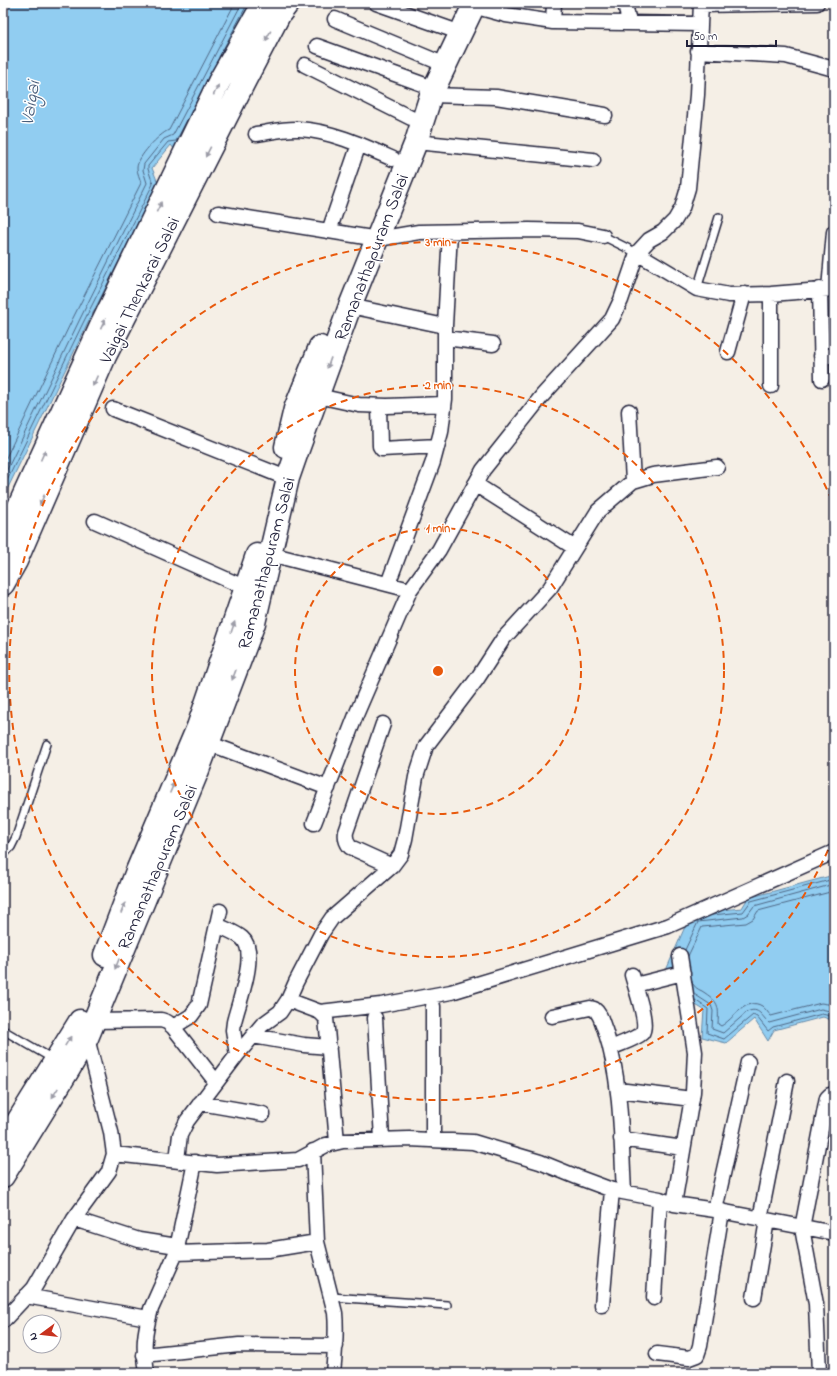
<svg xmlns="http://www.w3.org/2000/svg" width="837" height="1376" font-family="'Indie Flower',sans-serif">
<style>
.water{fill:#91cdf1;stroke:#6589a8}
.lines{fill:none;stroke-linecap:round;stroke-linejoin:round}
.shore{stroke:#4e6684;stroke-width:1}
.lane-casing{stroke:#22223b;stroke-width:10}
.street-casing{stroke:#22223b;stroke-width:17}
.primary-casing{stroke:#22223b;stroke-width:25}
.highway-casing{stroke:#22223b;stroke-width:25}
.lane{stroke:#fff;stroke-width:7}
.street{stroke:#fff;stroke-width:14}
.primary{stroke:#fff;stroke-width:22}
.highway{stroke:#fff;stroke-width:22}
.oneway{fill:#9c9ca7}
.ring{fill:none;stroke:#e8590c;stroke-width:2;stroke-dasharray:7 5}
.labels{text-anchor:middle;stroke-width:3;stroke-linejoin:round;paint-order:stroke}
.street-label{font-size:18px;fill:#22223b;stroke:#fff}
.water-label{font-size:19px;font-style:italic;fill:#495e7b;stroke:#fff}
.centre{fill:#e8590c;stroke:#fff;stroke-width:2}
.ring-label{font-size:12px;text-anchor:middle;font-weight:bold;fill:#e8590c;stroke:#fff;stroke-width:3;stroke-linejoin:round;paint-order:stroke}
</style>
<rect width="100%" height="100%" fill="#f5efe6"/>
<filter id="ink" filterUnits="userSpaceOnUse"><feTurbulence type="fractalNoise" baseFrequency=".025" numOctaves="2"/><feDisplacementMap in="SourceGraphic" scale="8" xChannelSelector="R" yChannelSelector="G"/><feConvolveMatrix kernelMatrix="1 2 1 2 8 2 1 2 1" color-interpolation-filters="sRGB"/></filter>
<g filter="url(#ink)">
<path class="water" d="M3,3h249l-77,147 -4,-5 -19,23 6,15 -71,142 -84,173z
M834,875v146l-11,-4 -49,13 -6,11 -14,-22 -28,24 -24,-6 2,-27 -20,-12 -17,-30 24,-55 51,-5 6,-10z"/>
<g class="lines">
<path class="shore" d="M219,57l29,-54
M3,464l70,-146 68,-135c-1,-5 -4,-10 -4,-15 0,-11 22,-34 32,-38l66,-127
M3,478l76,-157 68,-138 -4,-13 1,-6 20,-25 9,-4 69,-132
M3,489l80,-166 70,-139 -5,-15v-3l20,-24 8,-1 23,-44
M712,915l31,-3 8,-11 83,-22
M685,950l13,-28 45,-5 5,-3 6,-8 80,-22
M688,956l14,-29 44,-4 7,-4 5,-8 76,-20
M692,983c3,4 5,6 10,8 17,11 17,14 16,33l3,2c12,-6 25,-30 41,-20 4,3 6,7 9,10l50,-13 13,2
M694,994l17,11 2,6 -1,18 11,4 24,-21c12,-6 15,5 22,11l52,-14 13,3
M695,1000l13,9 -1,24 17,6 29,-24 4,2 11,14 5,-4 49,-13 12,3"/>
<defs>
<path id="lane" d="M603,236l34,17
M697,289l22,-72
M3,855l8,-8 5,-10 31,-93
M3,1030l50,29
M331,1297l116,8"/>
<path id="street" d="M376,3l74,26
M625,3l4,20
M701,5l116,-2
M473,6l33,9 47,7 147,2
M335,19l101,42
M553,22l1,-19
M317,46l108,39
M698,51l88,5 48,13
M305,65l106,53
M431,95l65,2 109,18
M256,134c14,-2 29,-6 43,-5 33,2 65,17 94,30
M416,142l177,18
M218,213l160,26 41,-7 110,-2 49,1 25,5
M329,231l30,-87
M637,253l60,36 32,6 42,-1 63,-5
M820,289l2,90
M829,289l5,-57
M350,306l95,20
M445,338l48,6
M728,352l16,-58
M821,356h13
M771,386v-92
M318,396l41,9 28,1 57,-2
M379,406l1,40 2,3 55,-3
M113,409l166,66
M629,411l4,70
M475,484l100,64
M95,521l151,67
M270,554l140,36 29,-40 44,-80 59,-74 70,-77 9,-19 16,-47 12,-13 14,-8 12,-12 7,-12 6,-20 9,-93 4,-92
M388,584l45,-122 8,-30 4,-33v-73l5,-94
M383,724l-37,108c-1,6 0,10 4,15l42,19
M208,743l120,45
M314,823l42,-108 54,-125
M217,925c8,4 18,7 25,13 17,14 -4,66 -8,84l-1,8 4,25
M635,985l48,-12
M288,1000l32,12 6,6 11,124
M320,1012l61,-7 70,-13 217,-66 166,-74
M552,1016l38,-8 4,1c7,5 8,14 11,21 17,52 16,109 19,162
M375,1018l7,121
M93,1021l68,-1 6,2 6,5 43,55
M173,1027l18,-11 8,-11 21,-94
M253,1036l51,9 25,2
M611,1048c8,-4 25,-9 31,-15 7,-9 -7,-46 -10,-58
M618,1090l74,9
M200,1103l63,11
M621,1139l62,9
M433,1140v-134
M313,1151l4,91 18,71c2,20 0,40 -2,60
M114,1154l103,11 81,-5 28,-15 17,-4 66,-2 64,3 67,20 37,15 35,13 48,9 14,5 41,6 119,23
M177,1160l3,-25 7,-14 50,-66 25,-30 18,-13 8,-12 8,-18 25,-48 11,-16 60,-52 9,-12 4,-15 11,-62 10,-31 51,-67 26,-40 47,-51 48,-77 35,-30 20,-6 64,-8
M674,1204l19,-112 2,-40 -15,-96
M715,1210l33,-148
M74,1219l65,21 38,6
M760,1219l27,-138
M176,1253l92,-3 49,-8
M26,1296l122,22
M654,1298l6,-99
M754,1298l13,-78
M602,1305l10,-115
M3,1321l31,-33 40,-69 35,-48 5,-17 -3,-22 -24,-94
M657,1354l32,4 8,-3 3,-9 22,-135
M144,1355l95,-10 97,1
M147,1373c-4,-27 -3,-38 4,-64l25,-56 19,-91
M819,1373l-3,-69 -14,-76 25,-130 3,-3 4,-1"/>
<path id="primary" d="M3,541l98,-215 118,-244 38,-67 9,-12
M3,584l13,-23 89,-205 140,-276 34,-65 9,-12"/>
<path id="highway" d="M286,447l9,-38 25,-62
M105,955l32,-84 61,-144 59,-172
M3,1145l77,-124
M3,1176l66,-107 18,-31 111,-268 56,-147 34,-145 8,-23 54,-149 66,-164 15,-47 44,-92"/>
</defs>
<use href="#lane" class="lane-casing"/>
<use href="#street" class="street-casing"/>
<use href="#primary" class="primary-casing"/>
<use href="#highway" class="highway-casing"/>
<use href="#lane" class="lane"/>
<use href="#street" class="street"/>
<use href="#primary" class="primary"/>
<use href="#highway" class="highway"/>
</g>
<defs><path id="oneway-solid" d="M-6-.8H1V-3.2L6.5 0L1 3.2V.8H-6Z"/></defs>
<g class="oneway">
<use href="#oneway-solid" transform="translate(268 36) rotate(118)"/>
<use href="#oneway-solid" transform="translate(216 90) rotate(-64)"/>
<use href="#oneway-solid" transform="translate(208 152) rotate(117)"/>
<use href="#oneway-solid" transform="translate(159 207) rotate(-64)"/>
<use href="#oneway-solid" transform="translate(103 324) rotate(-65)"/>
<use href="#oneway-solid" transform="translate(329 363) rotate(110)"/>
<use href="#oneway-solid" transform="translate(95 381) rotate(114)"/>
<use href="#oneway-solid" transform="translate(43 455) rotate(-66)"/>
<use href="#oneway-solid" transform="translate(42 500) rotate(114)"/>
<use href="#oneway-solid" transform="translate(233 627) rotate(-71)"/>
<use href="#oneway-solid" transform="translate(234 675) rotate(111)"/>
<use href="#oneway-solid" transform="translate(172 788) rotate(-67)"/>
<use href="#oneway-solid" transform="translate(123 908) rotate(-69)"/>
<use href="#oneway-solid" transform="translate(117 964) rotate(112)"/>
<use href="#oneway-solid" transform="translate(68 1041) rotate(-58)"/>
<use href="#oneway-solid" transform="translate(55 1093) rotate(122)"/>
</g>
</g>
<g class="ring">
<circle cx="438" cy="671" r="143"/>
<circle cx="438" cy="671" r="286"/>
<path d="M833 839A429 429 0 1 1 833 503"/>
</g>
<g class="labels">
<g class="street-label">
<text transform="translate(371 257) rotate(-69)" y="6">Ramanathapuram Salai</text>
<text transform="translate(139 290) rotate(-64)" y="6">Vaigai Thenkarai Salai</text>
<text transform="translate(266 563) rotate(-75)" y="6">Ramanathapuram Salai</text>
<text transform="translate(157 867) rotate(-67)" y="6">Ramanathapuram Salai</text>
</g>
<g class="water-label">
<text transform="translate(29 103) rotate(-81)" y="7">Vaigai</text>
</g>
</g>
<circle cx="438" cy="671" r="6" class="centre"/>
<g class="ring-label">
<text x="438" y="246">3 min</text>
<text x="438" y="389">2 min</text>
<text x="438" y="532">1 min</text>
</g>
<rect width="837" height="1376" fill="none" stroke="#fff" stroke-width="16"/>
<rect x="8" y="8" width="821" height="1360" fill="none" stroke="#22223b" stroke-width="1.5" filter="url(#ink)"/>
<g transform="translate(42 1334) rotate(255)"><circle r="19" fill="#ffffff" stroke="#a7a7b1"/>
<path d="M0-3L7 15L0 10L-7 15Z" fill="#c8321e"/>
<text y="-6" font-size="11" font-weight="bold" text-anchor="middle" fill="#22223b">N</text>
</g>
<path d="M687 40v6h89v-6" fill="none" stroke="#22223b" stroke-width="2"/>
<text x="693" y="40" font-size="12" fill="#22223b" stroke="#ffffff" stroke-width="3" paint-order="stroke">50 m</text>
</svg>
